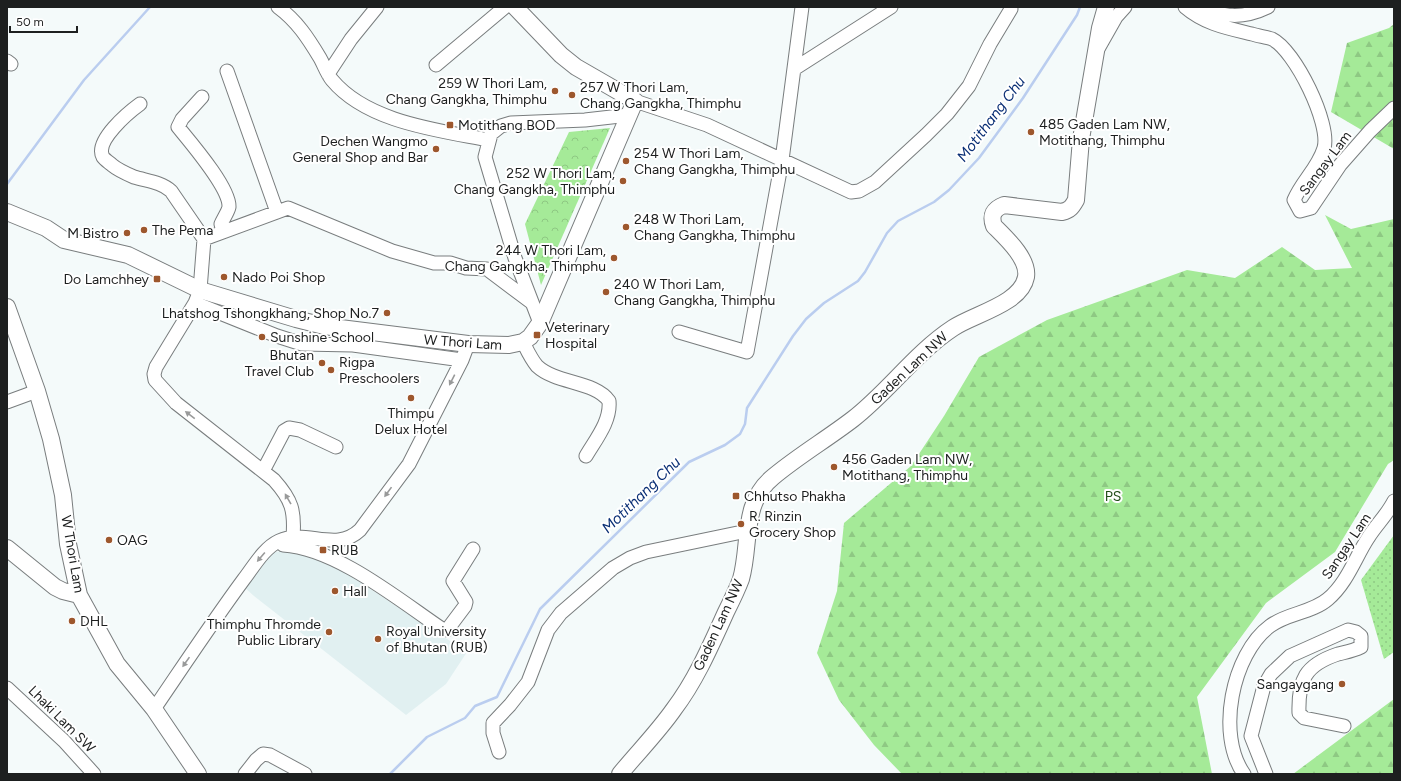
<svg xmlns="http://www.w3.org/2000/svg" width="1401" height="781" font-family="Figtree,sans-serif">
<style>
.built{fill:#e1f0f1}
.grass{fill:url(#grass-dots)}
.forest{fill:url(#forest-firs)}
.park{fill:url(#park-crowns)}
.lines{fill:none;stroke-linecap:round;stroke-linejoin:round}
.stream{stroke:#bacdef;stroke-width:2.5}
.minor-casing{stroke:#797d7e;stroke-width:15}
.major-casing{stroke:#797d7e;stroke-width:18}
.minor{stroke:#fff;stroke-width:13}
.major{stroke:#fff;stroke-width:16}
.oneway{fill:#999a9a}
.poi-dot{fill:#9d572d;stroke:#fff;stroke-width:1.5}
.labels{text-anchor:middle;stroke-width:4;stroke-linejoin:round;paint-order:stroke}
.poi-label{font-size:14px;fill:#1d1f1f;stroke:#fff;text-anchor:start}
.street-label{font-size:14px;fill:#1d1f1f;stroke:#fff}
.park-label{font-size:14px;fill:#1f4b16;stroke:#fff}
.water-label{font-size:15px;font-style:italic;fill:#0a2f75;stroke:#fff}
</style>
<defs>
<pattern id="grass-dots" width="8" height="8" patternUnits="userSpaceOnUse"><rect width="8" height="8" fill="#a5ea98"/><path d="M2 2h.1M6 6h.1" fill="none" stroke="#8ec883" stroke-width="1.8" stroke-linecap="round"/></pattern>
<pattern id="forest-firs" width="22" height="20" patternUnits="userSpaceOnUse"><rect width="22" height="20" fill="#a5ea98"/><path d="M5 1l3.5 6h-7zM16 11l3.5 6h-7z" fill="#8ec883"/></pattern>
<pattern id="park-crowns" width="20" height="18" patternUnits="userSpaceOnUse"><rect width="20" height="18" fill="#a5ea98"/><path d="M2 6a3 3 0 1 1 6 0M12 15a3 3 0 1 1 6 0" fill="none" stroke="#8ec883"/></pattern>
</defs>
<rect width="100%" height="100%" fill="#f4fafa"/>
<path class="built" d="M280,551l26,3 26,10 135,88 -21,32 -40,31 -152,-119 -10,-9 25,-33z"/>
<path class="grass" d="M1394,535v117l-10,7 -23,-79z"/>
<path class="forest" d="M1394,24v125l-63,-37 16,-69 42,-15z
M1325,215l26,14 43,-10v241l-6,4 -53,88 -69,51 -69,94 15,77h-310l-28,-29 -35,-45 -22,-47 20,-62 7,-68 67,-57 33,-50 35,-59 68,-37 140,-50 48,8 47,-31 33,23 37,-2z
M1394,699v75h-101z"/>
<path class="park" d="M610,128l-69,157 -16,-61 44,-92z"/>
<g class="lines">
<path class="stream" d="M7,184l77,-104 66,-73
M390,774l37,-37 38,-19 10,-12 22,-9 43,-88 149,-147 36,-17 15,-11 5,-10 2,-16 46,-72 13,-17 18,-16 34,-22 7,-9 22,-39 11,-12 36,-19 15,-12 30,-32 44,-60 54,-83 3,-8"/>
<defs>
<path id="minor" d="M278,7c19,14 30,31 42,51 4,7 7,16 12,22 35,42 105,50 156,60
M1185,7c20,17 42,21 67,27 6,2 14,3 20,5 23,11 59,85 52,109 -6,20 -22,33 -30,52l6,11 11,-3 29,-43 30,-34 24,-23
M1193,7c29,8 46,14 75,0
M1099,47l17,-30 9,-10
M7,61l4,3
M436,65l69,-58
M794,69l97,-62
M227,71l50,141
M328,74l23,-35 26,-32
M202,97l-20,22 -4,8c13,16 52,61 51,80 -1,5 -6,12 -8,17l2,8
M635,101l72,24 144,67 8,-1 16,-9 51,-47 21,-21 22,-28 21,-42 21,-35
M140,104c-11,8 -46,37 -37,53 2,3 7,6 9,8 6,5 15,9 22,12 13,4 27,5 37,14l33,48
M195,303l82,33 25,8 51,1 109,15
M540,323l-25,-65 -30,-101 6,-23 10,-8 10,-3 74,-3 44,-5
M679,332l68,20 35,-192 20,-153
M523,342c4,8 8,17 14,24 19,18 58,15 72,35 2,20 -13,38 -23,55
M7,402l30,-11
M263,471l21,-40 5,-3 11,2 36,17
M293,537c2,-26 -1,-37 -19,-57l-98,-77 -21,-23 -1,-6 2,-7 39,-64 5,-13 4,-51 84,-31 104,43 42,12h16l16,5 21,1 44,33
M283,545c53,3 116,55 159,84l5,1 18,-24 1,-4 -13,-21 20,-32
M7,688l57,53 30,33
M154,709c30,-44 59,-88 90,-130 10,-13 20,-31 35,-38 27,-13 57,12 81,-11l49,-66 53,-104 6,-16
M499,752l-6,-19v-10l17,-18 18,-23 20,-52 13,-17 52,-45 17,-10 16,-6 101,-21
M245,774l11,-14 7,-6 7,1 35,19
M1244,774c-28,-39 -12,-120 26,-148 17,-13 42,-13 58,-27 19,-16 27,-41 40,-61 8,-13 19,-23 26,-37
M1266,774l-15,-38 13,-50 7,-12 19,-18 58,-26 8,2 5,4v11c-8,4 -15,5 -23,7 -33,11 -40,26 -39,59l5,5 40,8"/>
<path id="major" d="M7,212l39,16 18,12 64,15 72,35 96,29 28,7 144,18 41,1 14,-3 7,-5 10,-14 95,-222 -59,-34 -15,-12 -46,-48
M7,307l30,84 14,48 12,56 5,49 11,51 38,69 37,45 44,65
M7,548l48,39 8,4 16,4
M620,774c18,-22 38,-42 54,-65 22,-29 37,-64 52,-97 5,-10 11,-22 15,-33 10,-35 0,-76 32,-102 25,-21 54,-38 80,-58 36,-28 62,-66 100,-91 21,-14 68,-24 73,-51 3,-18 -20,-39 -32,-51 -4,-11 0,-17 10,-21l58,7c8,-2 10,-5 14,-12l5,-61 19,-111 6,-21"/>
</defs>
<use href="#minor" class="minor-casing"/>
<use href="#major" class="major-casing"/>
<use href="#minor" class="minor"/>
<use href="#major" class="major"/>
</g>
<defs><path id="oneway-solid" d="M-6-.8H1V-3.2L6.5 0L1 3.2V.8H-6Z"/></defs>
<g class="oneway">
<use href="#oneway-solid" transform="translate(452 380) rotate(117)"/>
<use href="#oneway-solid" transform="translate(190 415) rotate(-143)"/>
<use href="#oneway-solid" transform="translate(388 492) rotate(126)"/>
<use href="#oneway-solid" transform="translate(288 499) rotate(-120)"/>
<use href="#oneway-solid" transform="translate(261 557) rotate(130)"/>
<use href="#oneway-solid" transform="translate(186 662) rotate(125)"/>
</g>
<g class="poi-dot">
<circle cx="555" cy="91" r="4"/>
<circle cx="572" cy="95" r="4"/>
<rect x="446" y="121" width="8" height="8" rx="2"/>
<circle cx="1031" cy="132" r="4"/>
<circle cx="436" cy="149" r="4"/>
<circle cx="626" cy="161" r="4"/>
<circle cx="623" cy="181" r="4"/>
<circle cx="626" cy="227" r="4"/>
<circle cx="144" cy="230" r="4"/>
<circle cx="127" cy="233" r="4"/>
<circle cx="614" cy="258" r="4"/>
<circle cx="224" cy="277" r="4"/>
<rect x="153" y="275" width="8" height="8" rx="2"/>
<circle cx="606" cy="292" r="4"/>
<circle cx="387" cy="313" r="4"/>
<rect x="533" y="331" width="8" height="8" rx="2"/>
<circle cx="262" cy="337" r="4"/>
<circle cx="322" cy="363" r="4"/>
<circle cx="331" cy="370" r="4"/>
<circle cx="411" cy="398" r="4"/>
<circle cx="834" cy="467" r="4"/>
<rect x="732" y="492" width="8" height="8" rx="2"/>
<circle cx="741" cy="524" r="4"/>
<circle cx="109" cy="540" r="4"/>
<rect x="319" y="546" width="8" height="8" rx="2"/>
<circle cx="335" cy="591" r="4"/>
<circle cx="72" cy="621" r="4"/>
<circle cx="329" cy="632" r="4"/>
<circle cx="378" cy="639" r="4"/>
<circle cx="1342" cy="684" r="4"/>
</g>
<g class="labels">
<g class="poi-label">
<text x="547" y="88" text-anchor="end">259 W Thori Lam,<tspan x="547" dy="16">Chang Gangkha, Thimphu</tspan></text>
<text x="580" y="92">257 W Thori Lam,<tspan x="580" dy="16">Chang Gangkha, Thimphu</tspan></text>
<text x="1039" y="129">485 Gaden Lam NW,<tspan x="1039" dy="16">Motithang, Thimphu</tspan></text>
<text x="458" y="130">Motithang BOD</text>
<text x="428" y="146" text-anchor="end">Dechen Wangmo<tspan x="428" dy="16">General Shop and Bar</tspan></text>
<text x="634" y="158">254 W Thori Lam,<tspan x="634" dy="16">Chang Gangkha, Thimphu</tspan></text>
<text x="615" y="178" text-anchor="end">252 W Thori Lam,<tspan x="615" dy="16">Chang Gangkha, Thimphu</tspan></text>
<text x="634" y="224">248 W Thori Lam,<tspan x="634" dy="16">Chang Gangkha, Thimphu</tspan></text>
<text x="152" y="235">The Pema</text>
<text x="119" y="238" text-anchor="end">M Bistro</text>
<text x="606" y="255" text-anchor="end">244 W Thori Lam,<tspan x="606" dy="16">Chang Gangkha, Thimphu</tspan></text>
<text x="232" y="282">Nado Poi Shop</text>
<text x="149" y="284" text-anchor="end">Do Lamchhey</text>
<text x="614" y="289">240 W Thori Lam,<tspan x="614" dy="16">Chang Gangkha, Thimphu</tspan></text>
<text x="379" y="318" text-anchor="end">Lhatshog Tshongkhang, Shop No.7</text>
<text x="545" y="332">Veterinary<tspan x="545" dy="16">Hospital</tspan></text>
<text x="270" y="342">Sunshine School</text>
<text x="314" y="360" text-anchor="end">Bhutan<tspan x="314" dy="16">Travel Club</tspan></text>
<text x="339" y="367">Rigpa<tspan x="339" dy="16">Preschoolers</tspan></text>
<text x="411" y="418" text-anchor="middle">Thimpu<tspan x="411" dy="16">Delux Hotel</tspan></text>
<text x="842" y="464">456 Gaden Lam NW,<tspan x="842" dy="16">Motithang, Thimphu</tspan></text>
<text x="744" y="501">Chhutso Phakha</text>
<text x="749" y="521">R. Rinzin<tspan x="749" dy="16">Grocery Shop</tspan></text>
<text x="117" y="545">OAG</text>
<text x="331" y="555">RUB</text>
<text x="343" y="596">Hall</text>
<text x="80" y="626">DHL</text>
<text x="321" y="629" text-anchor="end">Thimphu Thromde<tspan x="321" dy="16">Public Library</tspan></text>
<text x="386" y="636">Royal University<tspan x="386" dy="16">of Bhutan (RUB)</tspan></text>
<text x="1334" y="689" text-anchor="end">Sangaygang</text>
</g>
<g class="street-label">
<text transform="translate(1325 163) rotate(-53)" y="5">Sangay Lam</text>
<text transform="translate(463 342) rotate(4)" y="5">W Thori Lam</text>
<text transform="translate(909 368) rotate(-43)" y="5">Gaden Lam NW</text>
<text transform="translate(1346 546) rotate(-56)" y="5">Sangay Lam</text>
<text transform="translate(73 554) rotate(80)" y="5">W Thori Lam</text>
<text transform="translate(718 625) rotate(-65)" y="5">Gaden Lam NW</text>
<text transform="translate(62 719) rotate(45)" y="5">Lhaki Lam SW</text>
</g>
<g class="park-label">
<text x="1113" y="501">PS</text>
</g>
<g class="water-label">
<text transform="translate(991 119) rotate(-53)" y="5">Motithang Chu</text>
<text transform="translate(641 495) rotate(-44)" y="5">Motithang Chu</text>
</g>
</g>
<rect width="1401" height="781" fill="none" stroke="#1d1f1f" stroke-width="16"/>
<path d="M10 26v6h67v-6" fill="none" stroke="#1d1f1f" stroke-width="2"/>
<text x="16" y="26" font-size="12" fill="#1d1f1f" stroke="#ffffff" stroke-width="3" paint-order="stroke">50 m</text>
</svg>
